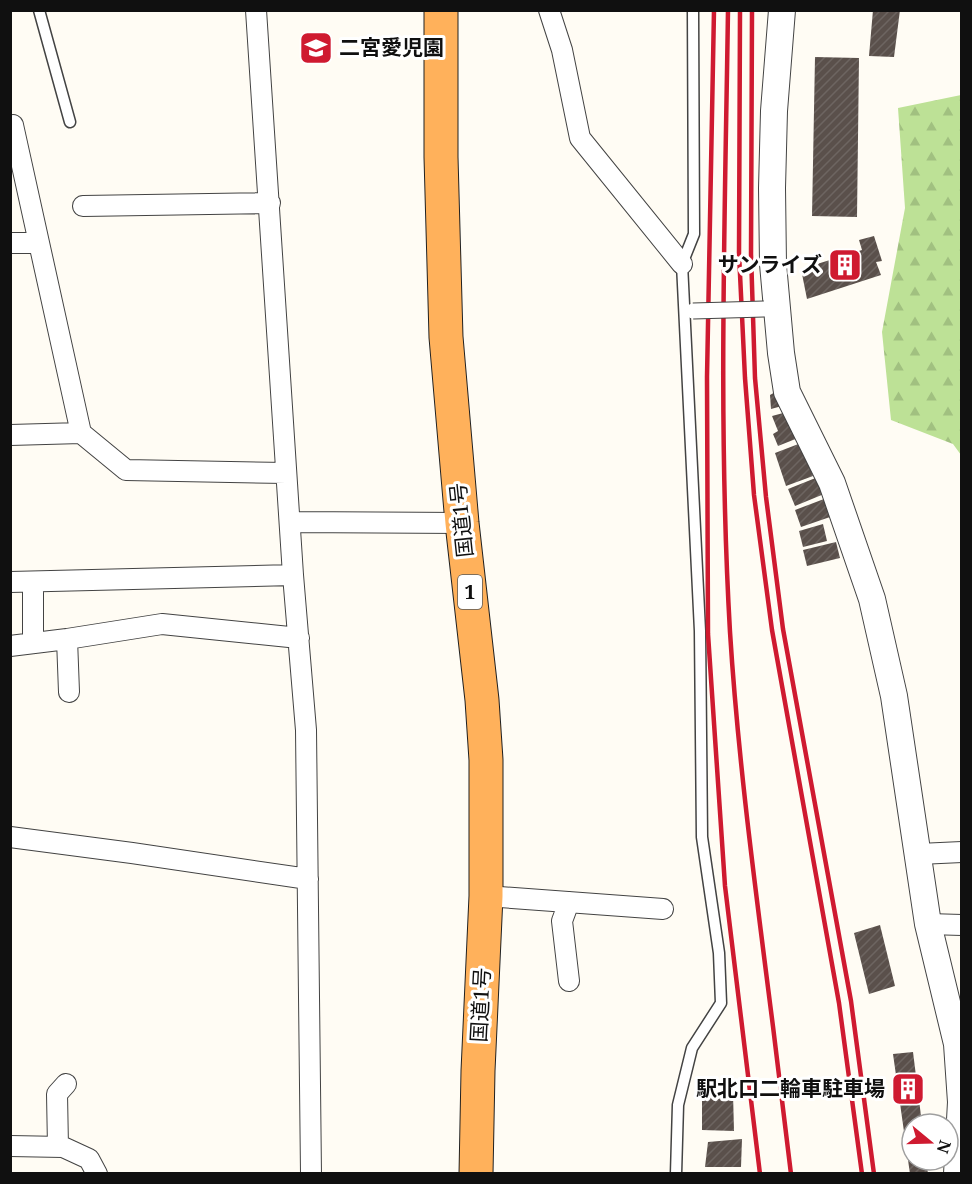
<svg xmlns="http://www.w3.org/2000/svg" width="972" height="1184" font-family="'Noto Serif','Noto Sans JP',serif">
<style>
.forest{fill:url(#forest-firs)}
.building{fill:url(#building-hatch)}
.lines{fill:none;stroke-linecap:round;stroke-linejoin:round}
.service-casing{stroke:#434343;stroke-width:13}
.minor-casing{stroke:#434343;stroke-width:22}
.tertiary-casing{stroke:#434343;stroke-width:28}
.trunk-casing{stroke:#212121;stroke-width:35}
.service{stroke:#fff;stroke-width:10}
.minor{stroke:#fff;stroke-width:20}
.tertiary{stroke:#fff;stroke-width:26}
.trunk{stroke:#ffb15b;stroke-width:33}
.rail{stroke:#cf1a30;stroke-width:4.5}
.pedestrian-bridge-casing{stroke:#434343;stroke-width:17;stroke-linecap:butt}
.pedestrian-bridge{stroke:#fff;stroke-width:15}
.labels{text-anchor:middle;stroke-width:6;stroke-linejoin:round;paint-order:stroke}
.shield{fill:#fff;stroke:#585858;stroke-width:1.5}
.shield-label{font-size:20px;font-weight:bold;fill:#101010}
.poi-label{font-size:21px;font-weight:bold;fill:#101010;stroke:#fff;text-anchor:end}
.street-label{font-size:21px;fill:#101010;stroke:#fff}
</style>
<defs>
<pattern id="forest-firs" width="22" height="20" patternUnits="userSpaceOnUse" patternTransform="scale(1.5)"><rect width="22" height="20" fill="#bde196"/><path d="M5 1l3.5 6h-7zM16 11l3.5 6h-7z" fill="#a1c080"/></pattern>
<pattern id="building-hatch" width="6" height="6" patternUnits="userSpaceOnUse" patternTransform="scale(1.5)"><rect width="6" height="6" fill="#5a504b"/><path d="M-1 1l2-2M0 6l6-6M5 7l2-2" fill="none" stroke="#6d6561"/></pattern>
</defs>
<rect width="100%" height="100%" fill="#fffcf4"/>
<path class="forest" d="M961,95h1l-1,360 -8,-11 -62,-24 -9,-88 23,-124 -7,-100z"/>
<path class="building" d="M873,10h27l-6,47 -25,-1z
M815,57l44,1 -2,159 -45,-1z
M874,236l8,25 -6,1 5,13 -74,24 -6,-30 61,-19 -3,-10z
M777,391l5,15 -11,3 -1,-14z
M787,412l11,26 -20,8 -5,-12 5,-3 -6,-15z
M801,443l12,33 -27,10 -11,-33z
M818,477l6,17 -29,12 -7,-17z
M824,499l6,18 -29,10 -6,-17z
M823,524l4,17 -24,6 -4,-16z
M836,542l4,16 -33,8 -4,-16z
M880,925l15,61 -26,8 -15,-61z
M913,1052l9,72h-10v36h14l2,14h-18l-17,-120z
M733,1093l1,38 -32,-1v-36z
M742,1139l-1,28h-36l3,-25z"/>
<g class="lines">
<defs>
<path id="service" d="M39,10l31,112
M676,1174l2,-69 14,-57 29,-45 -2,-50 -17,-116 -2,-206 -18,-367 12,-30 -1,-224"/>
<path id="minor" d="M256,10l37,565 13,155 5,444
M549,10l13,40 18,88 102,126
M10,126l3,-1 68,308 45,37 160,3
M83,206l187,-3
M10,243h29
M10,435l71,-2
M290,522l172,1
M10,582l283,-7
M33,582v61
M67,639l2,53
M10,646l57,-7 95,-15 137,14
M10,837l122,16 176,26
M919,854l43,-2
M486,896l177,13
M928,924l34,1
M569,981l-7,-60 7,-19
M10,1146l53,1 26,12 8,15
M58,1147l-1,-53 9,-10"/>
<path id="tertiary" d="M782,10l-8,101 -2,77 1,76 8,89 6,39 45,91 40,116 22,97 34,228 29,120 4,58 -4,72"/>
<path id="trunk" d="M441,10v147l5,180 16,186 20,177 4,60v136l-8,175 -2,103"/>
</defs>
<use href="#service" class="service-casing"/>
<use href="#minor" class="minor-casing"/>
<use href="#tertiary" class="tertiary-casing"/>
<use href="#trunk" class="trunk-casing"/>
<use href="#service" class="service"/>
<use href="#minor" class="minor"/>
<use href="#tertiary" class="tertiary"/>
<use href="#trunk" class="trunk"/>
<path class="rail" d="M714,10l-7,367 1,257 17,252 35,288
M728,10c-3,208 -10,415 2,622 8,127 25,253 41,379 7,54 13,108 20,163
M740,10l-1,243 6,125 9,117 18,135 67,373 23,171
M752,10l-1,244 4,124 11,119 17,132 68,372 23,173"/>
<defs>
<path id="pedestrian-bridge" d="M693,311l71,-2"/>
</defs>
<use href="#pedestrian-bridge" class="pedestrian-bridge-casing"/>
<use href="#pedestrian-bridge" class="pedestrian-bridge"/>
</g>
<defs>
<symbol id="school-square" viewBox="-11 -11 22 22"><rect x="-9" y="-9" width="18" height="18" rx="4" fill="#cf1a30" stroke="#fff"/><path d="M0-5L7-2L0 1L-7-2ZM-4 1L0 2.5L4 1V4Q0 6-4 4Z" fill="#fff"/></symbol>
<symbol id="building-square" viewBox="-11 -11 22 22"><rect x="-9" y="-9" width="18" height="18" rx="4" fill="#cf1a30" stroke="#fff"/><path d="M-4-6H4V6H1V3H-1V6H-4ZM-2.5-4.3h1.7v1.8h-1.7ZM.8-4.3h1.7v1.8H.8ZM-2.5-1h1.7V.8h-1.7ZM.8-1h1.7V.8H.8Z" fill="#fff"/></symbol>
</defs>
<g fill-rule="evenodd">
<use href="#school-square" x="297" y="29" width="38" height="38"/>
<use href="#building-square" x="826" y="246" width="38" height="38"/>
<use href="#building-square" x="889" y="1070" width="38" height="38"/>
</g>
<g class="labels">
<rect class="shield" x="458" y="575" width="24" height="34" rx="4.5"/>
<g class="shield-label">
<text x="470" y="599">1</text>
</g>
<g class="poi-label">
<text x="339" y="55" text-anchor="start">二宮愛児園</text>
<text x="822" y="272">サンライズ</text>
<text x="885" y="1096">駅北口二輪車駐車場</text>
</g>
<g class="street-label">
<text transform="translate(462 520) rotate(-96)" y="7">国道1号</text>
<text transform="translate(481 1005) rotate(-87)" y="7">国道1号</text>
</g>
</g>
<rect width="972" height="1184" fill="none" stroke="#101010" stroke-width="24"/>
<g transform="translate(930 1142) rotate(109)"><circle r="28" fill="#ffffff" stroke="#9f9f9f" stroke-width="1.5"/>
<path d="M0-4.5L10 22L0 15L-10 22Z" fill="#cf1a30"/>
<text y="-9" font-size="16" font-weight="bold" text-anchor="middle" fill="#101010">N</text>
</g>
</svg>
